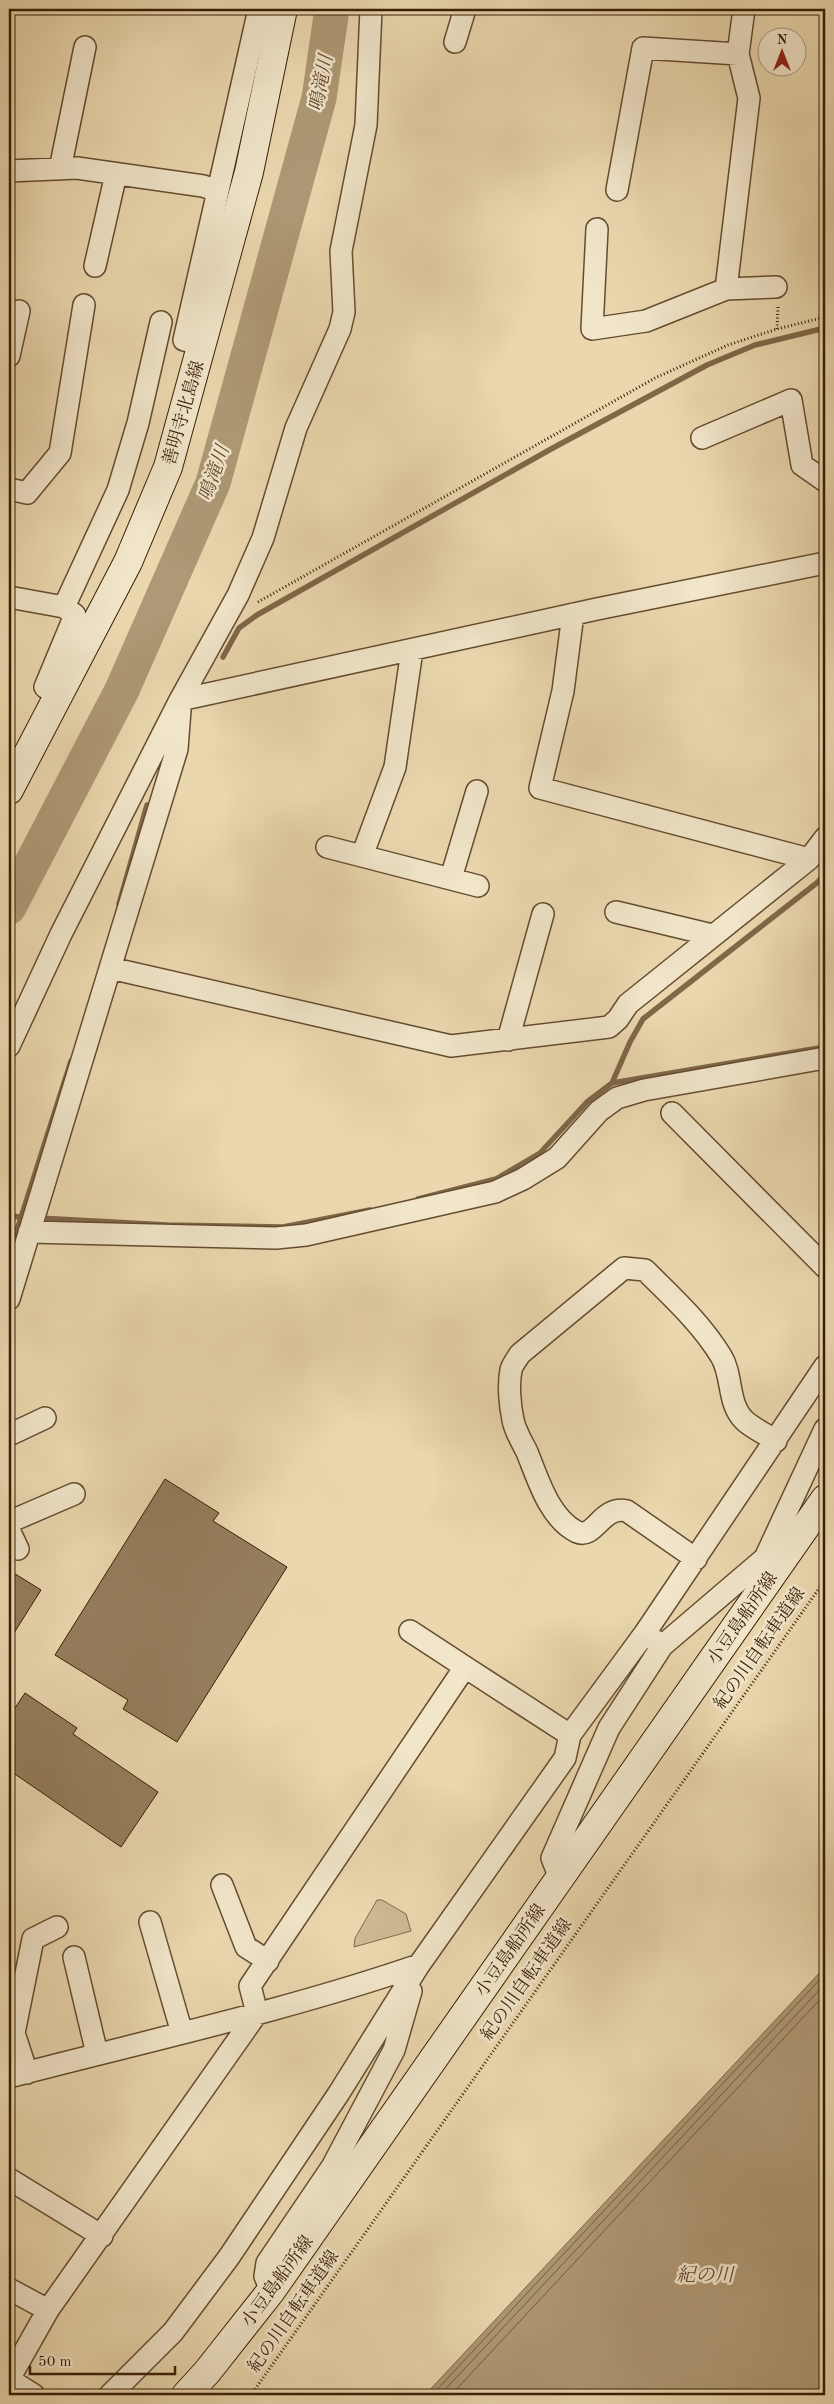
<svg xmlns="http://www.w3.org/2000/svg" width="834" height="2404" font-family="'Old Standard TT','Noto Serif JP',serif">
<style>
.green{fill:#ccb891;stroke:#826b4b}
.water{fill:#ae9875;stroke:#7f6748}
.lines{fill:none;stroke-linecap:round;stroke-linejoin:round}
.shore{stroke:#745b3d;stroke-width:1}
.stream{stroke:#7f6748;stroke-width:5.5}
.river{stroke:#ae9875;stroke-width:35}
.building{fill:#957e5d;stroke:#391e05}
.minor-casing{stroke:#654c2f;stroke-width:24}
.secondary-casing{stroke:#391e05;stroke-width:30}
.path{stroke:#391e05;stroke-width:3;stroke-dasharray:1 2.5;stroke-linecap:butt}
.minor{stroke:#f1e5ca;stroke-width:21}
.secondary{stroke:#f1e5ca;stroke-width:28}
.labels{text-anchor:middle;stroke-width:5;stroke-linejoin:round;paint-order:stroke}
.street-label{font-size:18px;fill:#391e05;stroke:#f1e5ca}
.water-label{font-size:19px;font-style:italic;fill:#62492c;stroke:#f1e5ca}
</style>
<rect width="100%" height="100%" fill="#ead7ae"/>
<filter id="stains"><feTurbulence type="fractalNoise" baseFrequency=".004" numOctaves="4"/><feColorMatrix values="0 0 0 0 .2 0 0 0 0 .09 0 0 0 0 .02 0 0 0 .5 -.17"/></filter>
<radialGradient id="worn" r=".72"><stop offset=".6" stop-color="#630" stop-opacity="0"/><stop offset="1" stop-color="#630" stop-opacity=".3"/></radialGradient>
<path class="green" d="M377,1900h5l24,14 5,17 -57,16 1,-9z"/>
<path class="water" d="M825,1967v428h-400z"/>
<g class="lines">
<path class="shore" d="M432,2395l393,-421
M440,2395l385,-411
M451,2395l374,-401"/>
<path class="stream" d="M223,657l16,-29 18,-13 294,-166 156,-84 48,-20 70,-17
M119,904l28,-99
M612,1083l18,-41 13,-23 175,-137 7,-9
M418,1199l78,-20 44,-26 47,-51 25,-19 213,-36
M9,1216l21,2
M39,1218l128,7 116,2 87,-17
M9,1255l62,-194"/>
<path class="river" d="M9,907l113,-217 91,-207 106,-385 13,-89"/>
</g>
<path class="building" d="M165,1479l54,34 -6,8 74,46 -110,175 -54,-33 5,-9 -73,-45z
M9,1570l32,20 -32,51z
M25,1693l52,35 -4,6 85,58 -37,55 -112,-77v-53z"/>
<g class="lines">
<defs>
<path id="minor" d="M744,9l-6,45 11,44 -23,191 50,-2
M455,42l10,-33
M60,169l25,-122
M9,171l68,-3 126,18 15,5 -34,149 18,5
M617,190l26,-142 95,6
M218,191l41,-182
M597,229l-5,100 54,-8 80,-32
M95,266l21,-92
M9,356l10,-45
M702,438l89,-38 11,65 23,16
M9,489l18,4 33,-40 24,-148
M9,597l55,10 11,8 -30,72 13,8
M64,607l54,-117 20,-67 23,-101
M573,614l-10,77 -23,97 269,71
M180,700l417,-91 228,-46
M327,847l151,39
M362,856l33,-89 17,-117
M451,878l26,-87
M616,912l96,23
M110,968l341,78 158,-19 9,-8 10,-15 181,-145 16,-21
M508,1040l35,-126
M9,1046l52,-112 119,-234 58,-105 25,-57 33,-110 44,-99 4,-17 -3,-61 25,-126 5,-116
M672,1113l153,154
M29,1232l247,6 30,-3 189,-43 28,-13 34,-21 42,-47 18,-13 27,-8 181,-32
M9,1299l168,-550 3,-39
M9,1435l36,-17
M9,1522l65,-28
M9,1530l9,19
M696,1559l-69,-48c-26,-6 -32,29 -50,21 -28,-14 -39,-53 -50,-80 -5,-10 -12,-21 -14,-32 -3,-14 -5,-35 -2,-50 1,-5 6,-11 9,-16l104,-86 21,2c27,27 56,53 76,86 12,19 6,47 23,64 8,8 22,14 32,21
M778,1568l-13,-10 60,-129
M410,1631l55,36
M650,1637l12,9 103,-88
M560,1878l-8,-20 57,-130 53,-82
M222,1885l24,62 22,14
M150,1922l32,111
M74,1957l23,97
M27,2073l-13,-40 19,-94 24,-12
M9,2077c137,-36 276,-66 410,-112
M9,2179l93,57
M9,2289l39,21
M271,2291l-6,-15 2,-13 65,-96 62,-117 17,-59
M9,2379l39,-69 209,-297 -7,-27 215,-319 105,68
M9,2379l25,16
M110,2395l63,-63 56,-75 110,-164 80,-128 146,-207 5,-23 75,-102 180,-267"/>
<path id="secondary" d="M9,790l119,-228 40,-95 81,-295 34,-163
M186,2395l21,-23 64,-81 554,-792"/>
</defs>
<use href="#minor" class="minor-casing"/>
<use href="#secondary" class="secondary-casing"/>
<path class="path" d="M777,329l1,-22
M258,602l397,-224 73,-33 49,-16 48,-12
M251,2395l574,-815"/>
<use href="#minor" class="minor"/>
<use href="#secondary" class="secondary"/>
</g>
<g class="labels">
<g class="street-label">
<text transform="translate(183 413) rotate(-74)" y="6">善明寺北島線</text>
<text transform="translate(742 1618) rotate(-55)" y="6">小豆島船所線</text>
<text transform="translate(759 1648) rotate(-55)" y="6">紀の川自転車道線</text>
<text transform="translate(510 1950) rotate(-55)" y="6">小豆島船所線</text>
<text transform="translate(526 1979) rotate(-55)" y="6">紀の川自転車道線</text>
<text transform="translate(277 2281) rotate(-54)" y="6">小豆島船所線</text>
<text transform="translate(293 2311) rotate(-55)" y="6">紀の川自転車道線</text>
</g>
<g class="water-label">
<text transform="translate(320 83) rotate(-79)" y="7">鳴滝川</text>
<text transform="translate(213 473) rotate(-71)" y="7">鳴滝川</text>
<text x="705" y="2281">紀の川</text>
</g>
</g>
<rect width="834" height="2404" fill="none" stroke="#ead7ae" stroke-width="30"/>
<rect x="10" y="10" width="814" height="2384" fill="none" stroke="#391e05" stroke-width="2.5"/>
<rect x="15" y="15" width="804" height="2374" fill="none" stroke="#391e05"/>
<g transform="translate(782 52)"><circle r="24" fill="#f1e5ca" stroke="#a7957b"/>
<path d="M0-4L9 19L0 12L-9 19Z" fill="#8f2418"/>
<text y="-8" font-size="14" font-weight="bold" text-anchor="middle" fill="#391e05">N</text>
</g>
<path d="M30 2366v8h145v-8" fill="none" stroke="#391e05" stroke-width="2.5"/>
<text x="38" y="2366" font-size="15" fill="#391e05" stroke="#f1e5ca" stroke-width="4" paint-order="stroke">50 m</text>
<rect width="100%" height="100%" filter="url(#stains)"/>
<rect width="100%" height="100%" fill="url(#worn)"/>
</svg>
